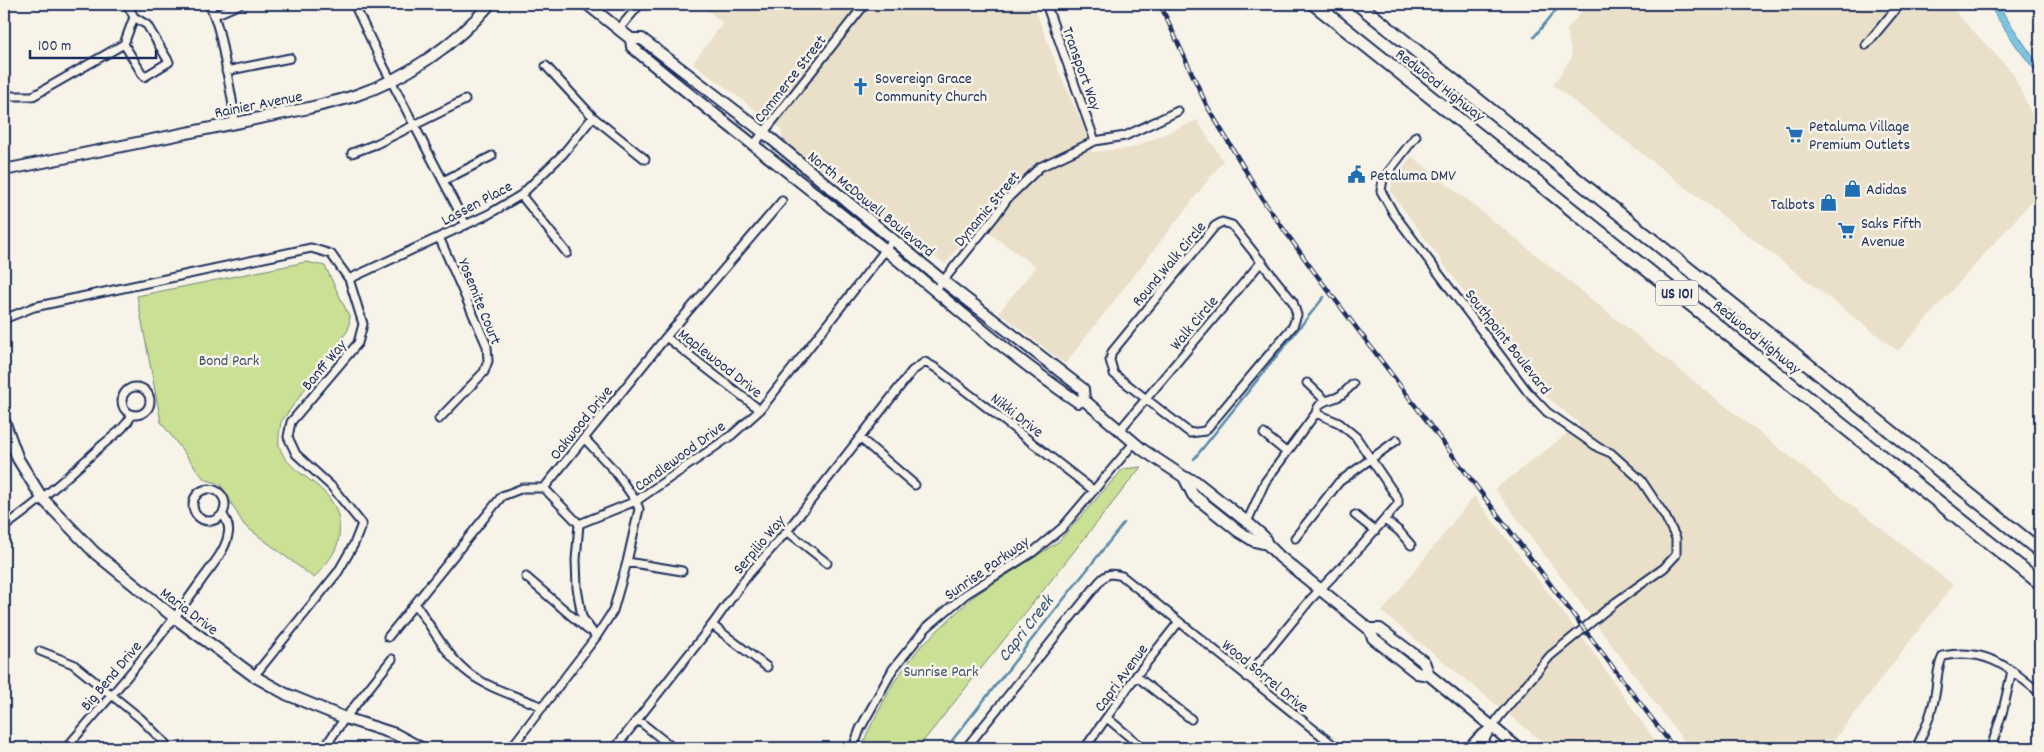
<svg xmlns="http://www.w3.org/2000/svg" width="2044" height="752" font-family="Dekko,sans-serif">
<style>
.built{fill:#eadfc9}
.green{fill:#c9e095;stroke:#72887a}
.water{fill:#7dc5de;stroke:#5689ab}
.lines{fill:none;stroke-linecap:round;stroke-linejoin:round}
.stream{stroke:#5689ab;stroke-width:2.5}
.street-casing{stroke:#1b2f5e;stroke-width:11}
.secondary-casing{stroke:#1b2f5e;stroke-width:14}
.highway-casing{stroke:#1b2f5e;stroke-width:16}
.street{stroke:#f7f3e8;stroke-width:7}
.secondary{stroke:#f7f3e8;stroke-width:10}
.highway{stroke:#f7f3e8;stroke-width:12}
.rail-casing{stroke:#1b2f5e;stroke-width:4.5}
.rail{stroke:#f7f3e8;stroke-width:2.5;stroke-dasharray:8;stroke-linecap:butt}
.labels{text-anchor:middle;stroke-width:5;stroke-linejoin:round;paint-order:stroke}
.shield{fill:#f7f3e8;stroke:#5d6a87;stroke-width:1}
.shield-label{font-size:15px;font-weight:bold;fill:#1b2f5e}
.street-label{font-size:16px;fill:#1b2f5e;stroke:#f7f3e8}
.poi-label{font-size:16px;fill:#1b2f5e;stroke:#f7f3e8;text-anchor:start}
.park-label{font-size:16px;fill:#3e5269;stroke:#f7f3e8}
.water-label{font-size:18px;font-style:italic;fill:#34547e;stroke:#f7f3e8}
</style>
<rect width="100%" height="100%" fill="#f7f3e8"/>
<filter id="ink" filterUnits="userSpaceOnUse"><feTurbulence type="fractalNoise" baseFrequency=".02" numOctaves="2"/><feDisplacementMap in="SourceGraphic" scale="10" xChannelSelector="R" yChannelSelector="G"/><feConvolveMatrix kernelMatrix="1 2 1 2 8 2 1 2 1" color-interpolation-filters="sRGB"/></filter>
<g filter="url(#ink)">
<path class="built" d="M700,4h333l26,68 24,54 8,26 41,-4 65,-28 26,41 -158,203 -66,-52 37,-45 -59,-43 -32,40 -85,-63 -78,-63 -1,-9 -88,-66 30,-40z
M1588,4h360l64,68 22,47 6,41v32l-142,159 -345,-266 19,-28 -5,-28z
M1412,156l288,230 253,199 -125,163h-139l-194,-259 85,-65 -33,-27 -71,-89 -85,-116 1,-11z
M1474,496l111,145 75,107h-110l-168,-136z"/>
<path class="green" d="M306,262l19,4 25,52 -2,12 -67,92c-1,7 -3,16 -2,23 8,32 54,36 60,76 3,27 -8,37 -25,57l-70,-53 -24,-41 -16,-5 -43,-57 -24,-126z
M1141,467l-223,281h-56l6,-17 26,-49 26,-35 54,-51 84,-54 65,-73z"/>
<path class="water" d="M1988,4h9l43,63v10l-23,-30z"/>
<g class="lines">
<path class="stream" d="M1534,37l27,-33
M1194,459l130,-162
M946,748l178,-225"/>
<defs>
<path id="street" d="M209,4c11,22 13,44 18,68 3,18 7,34 8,51
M354,4l29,61 83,160
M1046,4l49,137
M215,15l25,-11
M619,29l21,-25
M124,44l20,33 25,-15 -22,-37 -13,-8
M1866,45l34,-41
M546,66l47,51 52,42
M226,71l64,-13
M4,98l2,-2h27l91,-52 10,-27 -7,-13
M1416,136l-33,43 -2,12 13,23 133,177 20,21 52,36 12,5 30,27 24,36 11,22v17l-12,13 -48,34 -66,54 -51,61 -20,31
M753,146l112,-142
M352,153l24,-9 89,-44
M443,181l49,-25
M521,195l46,58
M1222,222l10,3 61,77 4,13 -4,11 -88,105 -15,2 -76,-59 -4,-14 2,-8 103,-126z
M349,279l140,-65 32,-19 42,-41 30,-37
M935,291l60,-75 13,-18 32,-31 55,-26 30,-5 53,-25
M4,319l30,-12 277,-59 20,6 18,25 14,45 -5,19 -67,79 -3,15 8,17 36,33 30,37 -8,20 -16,28 -84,104
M666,337l94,73
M1307,383l18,17
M122 401a14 14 0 1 1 28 0a14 14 0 1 1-28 0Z
M439,419l45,-47 4,-11 -1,-15 -48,-109
M1119,431l143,-170
M1264,434l22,18
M860,438l55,47
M544,488l35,36 -3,36 1,28 5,29 14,20
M193 505a16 16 0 1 1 32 0a16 16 0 1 1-32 0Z
M1355,515l20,16
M1385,520l14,11 12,14
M1247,522l18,-40 51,-69c3,-15 15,-11 25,-18 4,-3 8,-7 12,-11
M579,524l57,-23 -22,-31 -30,-32
M4,527c34,-24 65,-51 95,-79 12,-11 25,-18 33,-33
M787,531l40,32
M1295,538l44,-56 58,-42
M627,562l55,9
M526,577l62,53
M416,605c15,21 29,48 49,65 19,17 54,27 78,37
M712,625l55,42
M388,637l114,-141 21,-8h21l122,-151 116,-136
M40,651l33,13 67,54 25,25 2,5
M1136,676l55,43
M1247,677l63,-77 47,-49 41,-47v-5l-42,-62 -17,-14 -23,-10
M1107,718l36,30
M638,720l35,28
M514,744l82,-107 17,-26 14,-49 12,-53 -3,-8 96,-66 28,-25 134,-171
M66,748c47,-54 94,-108 135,-167 9,-13 24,-29 27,-46 2,-8 -1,-15 -6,-21
M324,748l21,-30 47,-59
M615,748l97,-123 36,-50 39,-44 125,-160 13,-9 11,6 157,122
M853,748l7,-19 33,-60 33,-41 40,-34 67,-42 29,-24 72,-85
M966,748l134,-167c7,-8 12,-8 22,-5l215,172
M1085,748l51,-72 42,-53
M1468,748l10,-11 12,-9
M1916,748c8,-16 16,-34 19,-53 3,-14 1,-26 8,-39 43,-9 65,11 97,37
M1991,748l12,-38 9,-39"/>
<path id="secondary" d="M587,4l44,35h11l121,93 180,149 140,108 1,11 59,50 41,27 11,4 52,41 17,15 3,7 13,13 89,72 4,9 44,35 12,2
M631,39l1,8c84,70 171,136 255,204 63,51 124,106 191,151l6,-2
M4,170l305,-62c15,-4 30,-7 45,-12 51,-17 101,-51 136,-92
M4,421l14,38 24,39 53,55 80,65 79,58 32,18 59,24 50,16 26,14
M1184,477l9,18 45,36 16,10 13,3
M1369,629h11l44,33 5,13 89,73"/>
<path id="highway" d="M1314,4l726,579
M1358,4l682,547"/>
</defs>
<use href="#street" class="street-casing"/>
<use href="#secondary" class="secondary-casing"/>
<use href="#highway" class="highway-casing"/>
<use href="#street" class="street"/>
<use href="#secondary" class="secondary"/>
<use href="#highway" class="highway"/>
<defs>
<path id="rail" d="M1160,4l47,102 58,97 47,66 362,479"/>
</defs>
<use href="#rail" class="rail-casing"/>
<use href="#rail" class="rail"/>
</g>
</g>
<defs>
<symbol id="church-bare" viewBox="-9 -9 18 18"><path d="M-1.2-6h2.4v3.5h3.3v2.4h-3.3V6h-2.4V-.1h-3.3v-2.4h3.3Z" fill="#1f6fb2" stroke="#f7f3e8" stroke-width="2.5" paint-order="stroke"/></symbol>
<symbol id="supermarket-bare" viewBox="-9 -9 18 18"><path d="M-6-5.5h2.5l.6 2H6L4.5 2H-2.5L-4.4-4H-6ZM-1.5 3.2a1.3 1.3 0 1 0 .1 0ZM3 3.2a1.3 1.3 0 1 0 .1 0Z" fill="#1f6fb2" stroke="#f7f3e8" stroke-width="2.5" paint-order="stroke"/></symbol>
<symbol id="civic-bare" viewBox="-9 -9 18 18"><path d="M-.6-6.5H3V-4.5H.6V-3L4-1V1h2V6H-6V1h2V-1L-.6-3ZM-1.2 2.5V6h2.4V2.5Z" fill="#1f6fb2" stroke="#f7f3e8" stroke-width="2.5" paint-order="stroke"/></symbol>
<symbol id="shop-bare" viewBox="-9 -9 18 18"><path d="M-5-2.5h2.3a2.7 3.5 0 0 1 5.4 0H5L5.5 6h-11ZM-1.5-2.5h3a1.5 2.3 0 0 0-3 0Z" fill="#1f6fb2" stroke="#f7f3e8" stroke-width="2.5" paint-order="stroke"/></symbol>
</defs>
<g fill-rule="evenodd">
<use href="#church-bare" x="848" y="74" width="25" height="25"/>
<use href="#supermarket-bare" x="1782" y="122" width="25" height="25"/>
<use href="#civic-bare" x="1344" y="162" width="25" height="25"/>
<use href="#shop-bare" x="1840" y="176" width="25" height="25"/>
<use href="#shop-bare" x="1816" y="190" width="25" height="25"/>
<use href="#supermarket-bare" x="1834" y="218" width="25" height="25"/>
</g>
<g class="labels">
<rect class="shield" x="1656" y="280.5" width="42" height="25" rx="4"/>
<g class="shield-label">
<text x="1677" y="298">US 101</text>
</g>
<g class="street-label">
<text transform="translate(1083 68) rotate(70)" y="6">Transport Way</text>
<text transform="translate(789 78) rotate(-52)" y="6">Commerce Street</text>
<text transform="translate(1441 84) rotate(38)" y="6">Redwood Highway</text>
<text transform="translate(258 103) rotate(-11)" y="6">Rainier Avenue</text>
<text transform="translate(476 202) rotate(-28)" y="6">Lassen Place</text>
<text transform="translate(872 203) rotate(39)" y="6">North McDowell Boulevard</text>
<text transform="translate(986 208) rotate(-50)" y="6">Dynamic Street</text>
<text transform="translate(1168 263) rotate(-50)" y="6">Round Walk Circle</text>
<text transform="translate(481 301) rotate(68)" y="6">Yosemite Court</text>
<text transform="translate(1193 322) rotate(-50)" y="6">Walk Circle</text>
<text transform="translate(1758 336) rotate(39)" y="6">Redwood Highway</text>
<text transform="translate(1509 341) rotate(52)" y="6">Southpoint Boulevard</text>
<text transform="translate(721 362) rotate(38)" y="6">Maplewood Drive</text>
<text transform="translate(323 364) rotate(-50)" y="6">Banff Way</text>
<text transform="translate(1018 414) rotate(38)" y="6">Nikki Drive</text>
<text transform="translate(580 422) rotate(-51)" y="6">Oakwood Drive</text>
<text transform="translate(679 455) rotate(-36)" y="6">Candlewood Drive</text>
<text transform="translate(758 544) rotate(-50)" y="6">Serpilio Way</text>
<text transform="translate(986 567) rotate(-35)" y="6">Sunrise Parkway</text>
<text transform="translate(190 610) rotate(37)" y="6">Maria Drive</text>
<text transform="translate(110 675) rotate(-50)" y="6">Big Bend Drive</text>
<text transform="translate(1266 675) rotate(39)" y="6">Wood Sorrel Drive</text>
<text transform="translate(1120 677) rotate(-54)" y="6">Capri Avenue</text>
</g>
<g class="poi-label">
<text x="875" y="83">Sovereign Grace<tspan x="875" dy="18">Community Church</tspan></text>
<text x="1809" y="131">Petaluma Village<tspan x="1809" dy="18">Premium Outlets</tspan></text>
<text x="1370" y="180">Petaluma DMV</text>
<text x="1866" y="194">Adidas</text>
<text x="1815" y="209" text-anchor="end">Talbots</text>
<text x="1861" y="228">Saks Fifth<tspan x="1861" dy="18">Avenue</tspan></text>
</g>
<g class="park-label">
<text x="229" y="365">Bond Park</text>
<text x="941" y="676">Sunrise Park</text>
</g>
<g class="water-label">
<text transform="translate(1025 628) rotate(-52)" y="6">Capri Creek</text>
</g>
</g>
<rect width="2044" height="752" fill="none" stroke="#f7f3e8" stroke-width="20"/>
<rect x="10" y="10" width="2024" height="732" fill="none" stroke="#1b2f5e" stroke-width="2" filter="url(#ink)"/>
<path d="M30 50v8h126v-8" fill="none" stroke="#1b2f5e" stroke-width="2.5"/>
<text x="38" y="50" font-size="15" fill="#1b2f5e" stroke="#f7f3e8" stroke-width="4" paint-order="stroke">100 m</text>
</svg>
